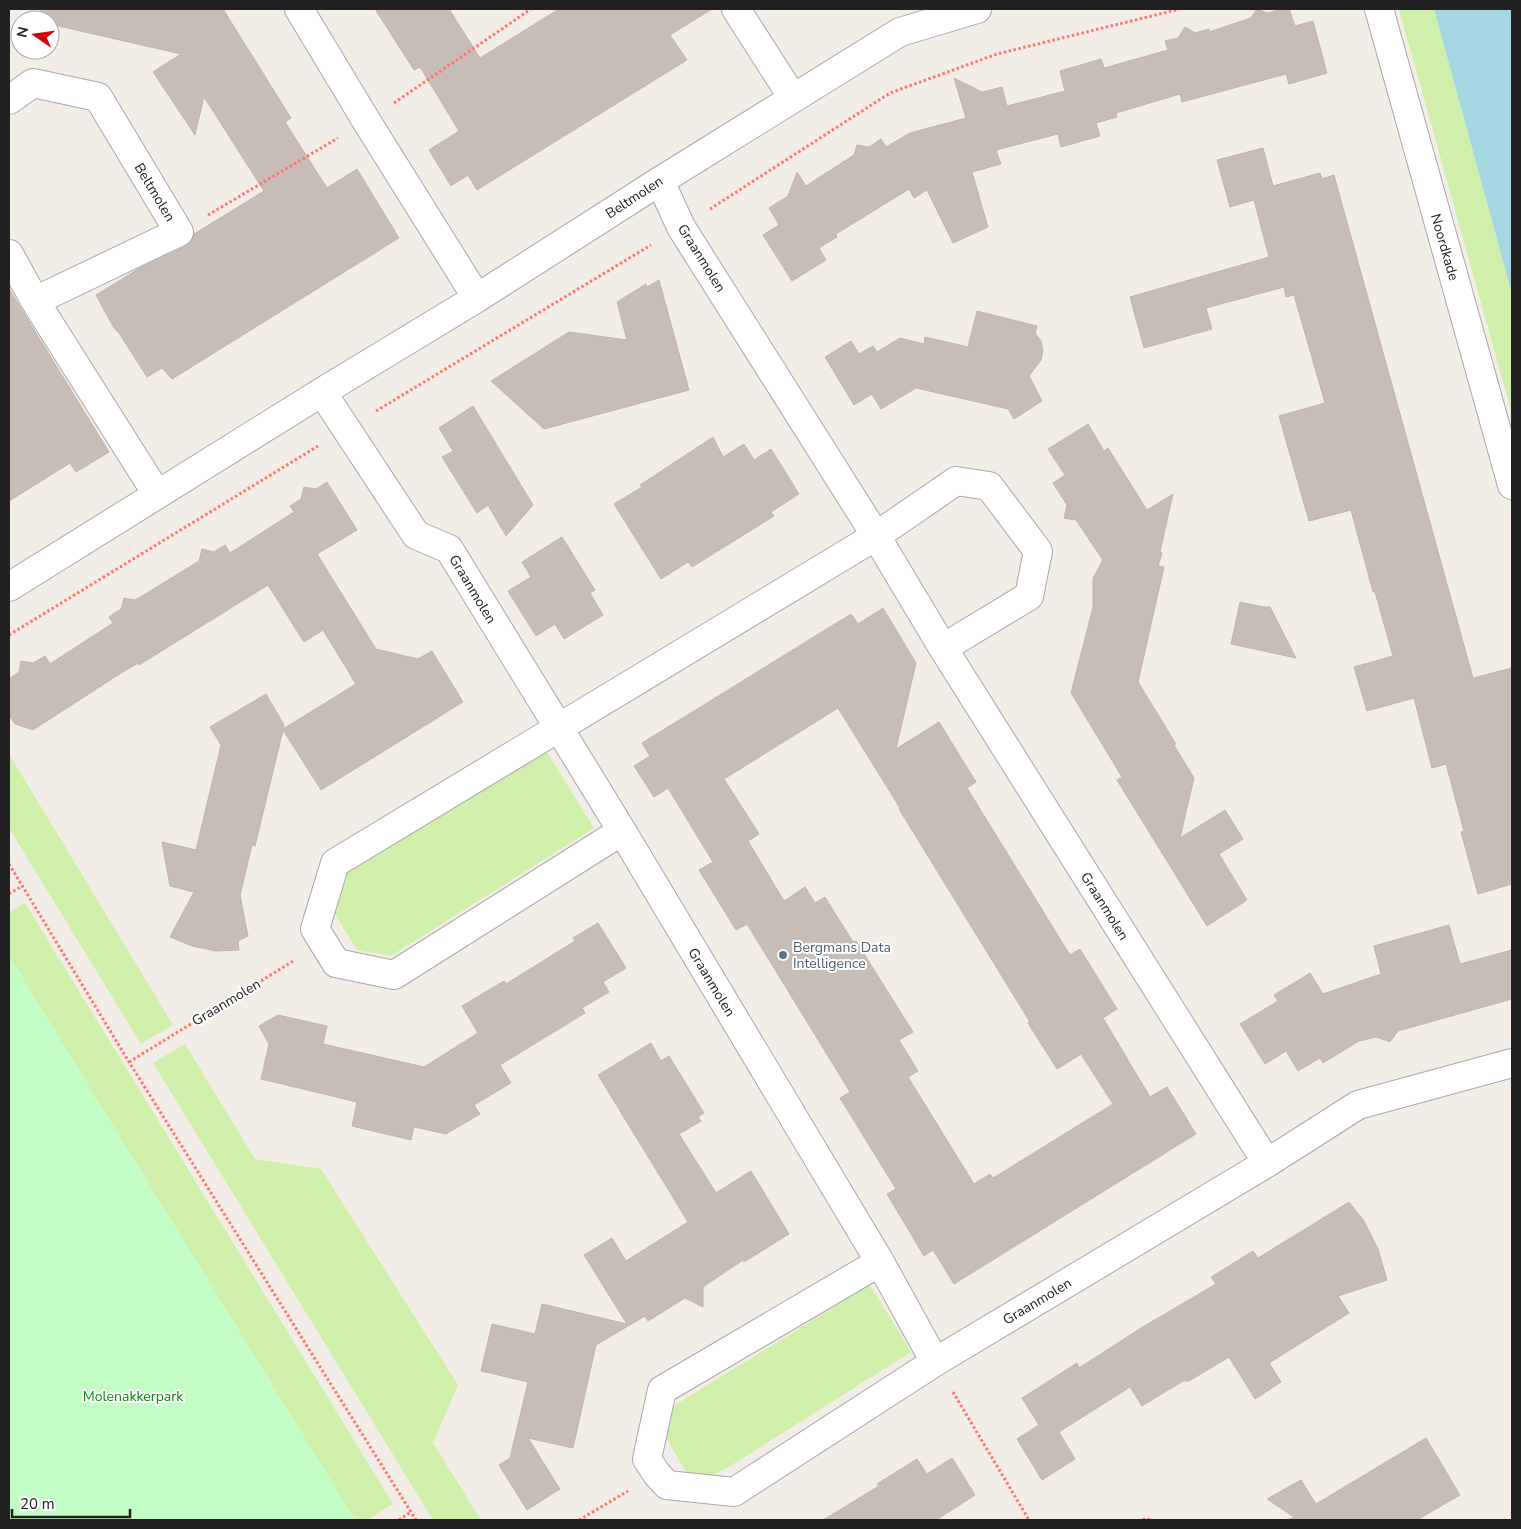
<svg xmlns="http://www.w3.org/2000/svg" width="1521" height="1529" font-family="'Nunito Sans',sans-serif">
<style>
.grass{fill:#cfefab}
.park{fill:#c3fdc5}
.water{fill:#a5d7e2}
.building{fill:#c7bdb6;stroke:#c5b4a8;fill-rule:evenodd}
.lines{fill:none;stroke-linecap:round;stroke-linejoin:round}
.pedestrian-casing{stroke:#a8a8a8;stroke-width:30}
.minor-casing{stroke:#a8a8a8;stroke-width:30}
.path{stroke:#ff746b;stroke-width:3;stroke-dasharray:2.5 2.5;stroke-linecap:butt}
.pedestrian{stroke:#fff;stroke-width:28}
.minor{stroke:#fff;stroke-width:28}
.service-dot{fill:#5c6f8a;stroke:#fff;stroke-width:2}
.labels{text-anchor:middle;stroke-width:4;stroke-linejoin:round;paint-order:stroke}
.street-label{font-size:14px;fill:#212121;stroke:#fff}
.service-label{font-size:14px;fill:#4e5e75;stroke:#fff;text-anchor:start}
.park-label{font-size:14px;fill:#048a09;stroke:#fff}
</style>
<rect width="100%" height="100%" fill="#f2eee7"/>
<path class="grass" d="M1399,9h35l78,285v120z
M545,749l49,79 -203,128 -34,-6 -24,-39 10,-36z
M9,754l164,271 -32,19 -132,-216z
M25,903l368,601 -26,16h-12l-346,-564v-44z
M185,1044l70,115 66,10 137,216 -25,58 48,77h-48l-280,-457z
M870,1285l41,67 -184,116 -19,9 -20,-2 -26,-44 8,-23z"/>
<path class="park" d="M9,956l346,564h-346z"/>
<path class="water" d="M1434,9h78v285z"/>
<path class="building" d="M41,9h182l68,109 -6,4 42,66 30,-19 42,69 -227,141 -10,-11 -15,9 -28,-44 -5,-5 -18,-33 44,-27 46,-22 6,-5 2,-7 70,-43 -60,-94 -9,38 -42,-63 28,-18 -131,-30v-4h-11z
M375,9h74l31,49 79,-49h153l-42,26 17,25 -210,130 -9,-15 -17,11 -22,-36 30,-19 -39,-64 -6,3z
M1257,9l10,4 16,-4h6l6,17 18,-5 14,52 -38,11 -3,-10 -104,28 -2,-8 -64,19 1,4 -21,6 4,13 -39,11 -3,-13 -62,16 5,14 -29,8 16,55 -35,16 -26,-53 -13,8 -5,-9 -73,45 1,3 -18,11 7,12 -34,21 -29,-46 16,-10 -10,-17 19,-12 9,-24 9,14 48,-31 3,-10 12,2 12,-8 5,8 24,-14 56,-15 -12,-40 28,14 20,-5 5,19 58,-15 -5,-20 41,-12 3,9 64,-18 -3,-9 13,-3 7,-11 10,6 14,-4v3l42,-14z
M1263,148l10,38 47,-13 2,6 12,-4 139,503 39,-10v216l-34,10 -17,-62 3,-1 -18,-67 -14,4 -18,-70 -47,13 -13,-44 39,-11 -18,-64h-2l-22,-82 -42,11 -30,-105 46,-13 -31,-108 -8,2 -2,-10 -78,21 6,21 -68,19 -14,-51 139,-40 -15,-57 -24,7 -13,-47z
M659,280l30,110 -145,39 -53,-48 78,-49 58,8 -10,-38 29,-18 1,3z
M9,289l100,163 -33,20 -6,-9 -61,38z
M977,311l60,15 -2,7 6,8 2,9 -2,10 -12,16 13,25 -28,18 -6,-10 -92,-21 -35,21 -9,-15 -18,11 -29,-48 26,-16 8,13 14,-8 4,6 23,-14 24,6 1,-7 43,10z
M473,406l60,99 -27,31 -18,-31 -11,8 -35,-56 11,-6 -14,-23z
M1088,424l16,27 4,-3 39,62 26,-16 -13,58 2,1 -4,13 6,1 -26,115 38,62 -2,1 20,33 -14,60 45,-28 18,29 -24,15 28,46 -40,26 -90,-146 5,-3 -51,-84 22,-86v-29l10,-18 -27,-40 -12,-2 3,-13 -14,-22 12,-8 -17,-26z
M713,437l10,20 21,-13 10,16 17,-11 28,45 -28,18 3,4 -82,51 -4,-5 -27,17 -47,-75 28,-17 -2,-2z
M327,482l30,48 -40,24 59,95 42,10 14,-8 31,51 -142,88 -38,-60 -28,116 -3,-1 -12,50 8,41 -10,5 1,9 -23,1 -24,-5 -22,-9 24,-45 -24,-6 -8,-44 34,8 25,-105 -11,-18 56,-33 18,31 -1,4 73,-45 -33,-54 -19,12 -36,-57 -129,80 -1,-2 -17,10 -88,57 -18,-6 -6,-9v-36l10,-7 2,-11 12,2 12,-7 5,8 63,-41 -4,-6 12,-8 3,-11 11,2 12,-7 52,-32 3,-12 12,3 11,-7 5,8 64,-41 -4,-6 11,-7 3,-12 12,2z
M562,537l33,53 -5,3 13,22 -39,24 -9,-15 -19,12 -28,-45 23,-14 -9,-15z
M1240,602l23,5h7l26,51 -65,-14z
M883,608l33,55 -20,86 43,-27 37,60 -9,6 103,167 10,-6 37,60 -14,9 47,79 17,-10 29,47 -242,150 -21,-34 -9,6 -37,-62 9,-5 -56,-91 10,-6 -103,-168 -11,6 -37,-60 14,-8 -45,-74 -14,9 -20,-31 16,-10 -8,-13 209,-129 7,10zM838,708l62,100 -1,1 131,213 -2,1 29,46 24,-15 32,50 -120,74 -3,-4 -16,10 -66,-107 10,-6 -19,-31 14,-8 -57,-91 -3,1 -28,-45 -10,6 -10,-16 -21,14 -36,-60 11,-7 -35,-55z
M598,923l28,45 -23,14 6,10 -27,16 3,5 -85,52 11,18 -37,22 6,9 -34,20 -32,-7 -3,13 -59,-14 5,-24 -96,-23 8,-35 -10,-18 19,-11 49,11 -4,18 101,23 54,-34 -16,-27 42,-25 2,3 69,-43 -2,-3z
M1449,925l11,39 52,-14v49l-114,32 -8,11 -13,-5 -18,4 -36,22 -3,-5 -22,13 -12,-20 -21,13 -25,-40 38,-23 -4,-6 36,-22 13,21 58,-20 -7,-28z
M651,1043l10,18 8,-5 35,57 -6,4 3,4 -22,13 37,59 35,-22 38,63 -45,28 -1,-2 -40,27v20l-18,-9 -37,23 -3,-5 -49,29 -23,103 -45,-10 32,51 -33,21 -28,-45 11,-7 18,-76 -47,-11 11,-47 43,10 7,-30 85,20 -43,-69 28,-17 14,23 62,-39 -90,-147z
M1349,1202l15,19 14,28 9,31 -49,16 11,17 -80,50 12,19 -26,17 -26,-42 -40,24h-6l-41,25 -12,-19 -71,45 16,27 -33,21 -25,-41 22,-14 -17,-27 55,-35 2,5 62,-40 75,-44 -5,-7 42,-26 5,7z
M1426,1438l34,57 -43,25h-129l6,-3 -27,-18 34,-19 15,24z
M952,1458l23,37 -39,25h-113l56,-34 -2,-2 40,-25 10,15z"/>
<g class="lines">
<defs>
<path id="pedestrian" d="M660,181l21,46 195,309"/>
<path id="minor" d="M299,9l68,113 110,176
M736,9l57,89
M1379,9l133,476
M9,100l24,-17 65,14 81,135 -144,69 -26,-47
M35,301l122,193
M322,392l94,143 33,14 173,282 258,431 55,100 332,-199 91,-58 154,-42
M876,536l80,-55 33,5 49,65 -9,45 -86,52
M9,587l313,-195 155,-94 183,-117 240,-149 77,-23
M622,831l-228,144 -58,-12 -21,-34 20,-66 541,-327 67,112 324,515
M880,1262l-218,128 -15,69 9,14 11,12 67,7 201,-130"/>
</defs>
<use href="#pedestrian" class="pedestrian-casing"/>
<use href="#minor" class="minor-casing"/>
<path class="path" d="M394,103l137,-94
M710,209l180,-116 107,-39 183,-45
M208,215l130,-77
M376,411l275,-166
M9,635l309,-189
M9,864l120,198 287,458
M9,894l13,-8
M129,1062l166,-102
M953,1392l76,128
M399,1520l12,-8
M579,1520l49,-29
M1143,1520l3,-2 4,2"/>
<use href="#pedestrian" class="pedestrian"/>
<use href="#minor" class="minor"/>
</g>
<circle class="service-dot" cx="783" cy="955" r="5"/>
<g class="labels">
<g class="street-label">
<text transform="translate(155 192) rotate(59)" y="5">Beltmolen</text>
<text transform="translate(634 197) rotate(-33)" y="5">Beltmolen</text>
<text transform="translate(1445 247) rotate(74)" y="5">Noordkade</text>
<text transform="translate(702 258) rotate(58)" y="5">Graanmolen</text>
<text transform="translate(473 589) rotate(59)" y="5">Graanmolen</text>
<text transform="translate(1105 906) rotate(58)" y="5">Graanmolen</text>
<text transform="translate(712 982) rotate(59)" y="5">Graanmolen</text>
<text transform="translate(226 1002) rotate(-31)" y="5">Graanmolen</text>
<text transform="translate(1037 1301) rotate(-31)" y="5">Graanmolen</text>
</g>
<g class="service-label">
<text x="793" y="952">Bergmans Data<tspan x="793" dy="16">Intelligence</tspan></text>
</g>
<g class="park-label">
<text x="133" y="1401">Molenakkerpark</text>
</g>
</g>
<rect width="1521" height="1529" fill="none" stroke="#212121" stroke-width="20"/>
<g transform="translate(35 35) rotate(283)"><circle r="24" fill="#ffffff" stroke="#a6a6a6"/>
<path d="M0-4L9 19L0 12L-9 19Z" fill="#d20009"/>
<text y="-8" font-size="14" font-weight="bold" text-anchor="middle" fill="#212121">N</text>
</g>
<path d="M12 1509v8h118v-8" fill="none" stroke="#212121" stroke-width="2.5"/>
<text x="20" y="1509" font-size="15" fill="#212121" stroke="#ffffff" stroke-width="4" paint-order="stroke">20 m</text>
</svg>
